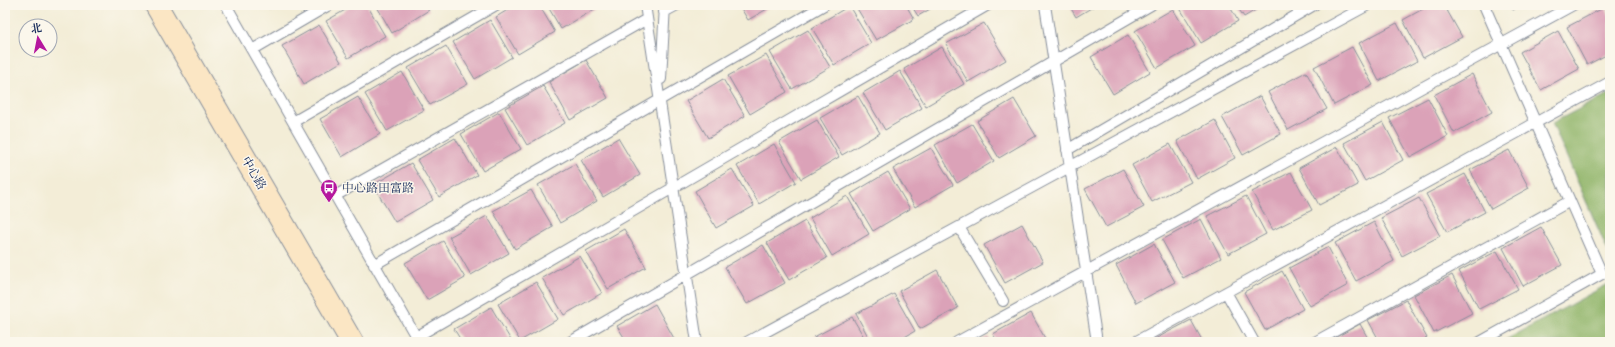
<svg xmlns="http://www.w3.org/2000/svg" width="1615" height="347" font-family="'IM FELL Double Pica','Noto Serif SC',serif">
<style>
.forest{fill:#8fb468;stroke:#557263}
.building{fill:#dba2b8}
.lines{fill:none;stroke-linecap:round;stroke-linejoin:round}
.lane-casing{stroke:#878e9a;stroke-width:12}
.secondary-casing{stroke:#878e9a;stroke-width:24}
.lane{stroke:#fff;stroke-width:10}
.secondary{stroke:#fbe6c4;stroke-width:22}
.labels{text-anchor:middle;stroke-width:3;stroke-linejoin:round;paint-order:stroke}
.street-label{font-size:12px;fill:#1b2f5e;stroke:#fbf7ec}
.poi-label{font-size:12px;fill:#1b2f5e;stroke:#fbf7ec;text-anchor:start}
</style>
<rect width="100%" height="100%" fill="#fbf7ec"/>
<filter id="ink" filterUnits="userSpaceOnUse"><feTurbulence type="fractalNoise" baseFrequency=".025" numOctaves="2"/><feDisplacementMap in="SourceGraphic" scale="8" xChannelSelector="R" yChannelSelector="G"/><feConvolveMatrix kernelMatrix="1 2 1 2 8 2 1 2 1" color-interpolation-filters="sRGB"/></filter>
<filter id="wash" filterUnits="userSpaceOnUse"><feTurbulence type="fractalNoise" baseFrequency=".012" numOctaves="4" result="noise"/><feDisplacementMap in="SourceGraphic" scale="16" xChannelSelector="R" yChannelSelector="G"/><feGaussianBlur stdDeviation="0.9" result="paint"/><feColorMatrix in="noise" values="0 0 0 0 0 0 0 0 0 0 0 0 0 0 0 0 0 1.4 0 .05"/><feComposite in="paint" operator="in"/></filter>
<g filter="url(#wash)">
<rect width="100%" height="100%" fill="#f3edd7"/>
<path class="forest" d="M1610,93v163l-58,-133z
M1610,283v59h-108z"/>
<g id="blocks">
<path class="building" d="M267,5h9l-7,4z
M354,5h13l18,31 -37,22 -22,-37z
M376,5h50l3,5 -37,23z
M516,5h23l16,27 -37,22 -22,-37z
M547,5h50l1,2 -37,22z
M739,5h35l-26,15z
M855,5h51l8,14 -38,21z
M911,5h26l-19,11z
M1069,5h27l-20,12z
M1178,5h51l9,16 -37,22z
M1236,5h28l-20,12z
M1430,5h14l18,32 -39,21 -20,-38z
M1510,5h12l-9,5z
M849,6l22,37 -37,22 -22,-37z
M1605,7l5,9v37l-23,12 -20,-38z
M1173,9l22,37 -38,22 -22,-37z
M490,20l22,37 -37,22 -22,-37z
M984,23l22,37 -38,22 -22,-38z
M1397,23l20,38 -38,20 -20,-38z
M319,25l22,37 -37,22 -22,-38z
M808,30l22,37 -38,22 -22,-37z
M1558,31l21,38 -38,21 -21,-38z
M1128,35l22,37 -37,22 -22,-37z
M446,46l22,38 -38,21 -22,-37z
M942,47l22,37 -38,22 -22,-37z
M1352,47l21,38 -39,20 -20,-38z
M766,55l21,37 -37,22 -22,-38z
M586,60l22,38 -38,22 -21,-38z
M900,71l22,37 -37,22 -22,-37z
M402,72l22,38 -37,21 -22,-37z
M1306,72l21,37 -39,21 -20,-38z
M1472,74l20,38 -38,21 -20,-38z
M723,79l22,37 -37,22 -22,-37z
M543,86l22,37 -38,22 -22,-37z
M858,96l22,37 -38,22 -22,-37z
M1260,96l21,38 -38,21 -21,-38z
M358,97l22,37 -38,23 -22,-38z
M1428,98l20,38 -38,21 -21,-39z
M1014,99l22,37 -37,22 -22,-37z
M499,112l22,37 -38,22 -22,-37z
M817,120l22,37 -38,22 -22,-37z
M1215,120l20,38 -38,21 -20,-38z
M1383,122l20,38 -38,21 -21,-38z
M972,124l22,37 -37,22 -22,-38z
M455,138l22,37 -38,22 -22,-37z
M618,138l22,37 -37,22 -22,-37z
M774,144l22,38 -37,22 -22,-38z
M1170,144l21,38 -39,20 -20,-37z
M1337,147l21,38 -39,20 -20,-37z
M931,148l22,37 -38,22 -22,-38z
M1509,150l20,38 -38,21 -21,-39z
M411,163l22,37 -38,22 -22,-37z
M575,164l22,37 -37,22 -22,-38z
M732,169l22,37 -38,22 -21,-37z
M1123,169l21,38 -38,20 -21,-38z
M888,172l22,37 -37,22 -22,-37z
M1291,172l21,38 -39,20 -21,-38z
M1465,174l20,38 -38,20 -21,-38z
M531,190l22,37 -38,22 -22,-38z
M847,196l22,38 -37,22 -22,-38z
M1246,196l20,38 -38,20 -21,-38z
M1419,198l21,38 -38,20 -21,-38z
M487,216l22,37 -38,22 -22,-38z
M1201,219l20,39 -38,20 -21,-38z
M805,221l22,37 -38,22 -22,-37z
M1374,222l20,39 -38,20 -21,-38z
M1022,224l21,38 -38,21 -21,-38z
M1541,227l21,38 -39,21 -20,-38z
M624,229l22,38 -38,22 -22,-38z
M443,241l22,37 -38,22 -22,-37z
M1154,244l21,38 -39,21 -20,-38z
M763,245l22,38 -38,21 -22,-37z
M1328,247l20,38 -38,21 -21,-38z
M1497,251l21,38 -39,20 -20,-38z
M580,256l22,37 -38,22 -22,-37z
M937,270l21,38 -38,21 -21,-38z
M1282,271l21,38 -38,21 -21,-38z
M1452,275l20,38 -38,20 -20,-38z
M536,282l22,37 -38,22 -22,-37z
M894,294l21,37 -19,11h-25l-15,-28z
M1406,300l21,38 -8,4h-39l-12,-22z
M655,304l21,38h-49l-10,-16z
M491,307l21,35h-50l-8,-13z
M1031,313l16,29h-50l-4,-8z
M852,317l15,25h-50l-3,-5z
M1191,320l12,22h-49l-1,-2z
M1360,324l10,18h-43z
M988,337l3,5h-12z"/>
</g>
</g>
<g filter="url(#ink)">
<use href="#blocks" fill-opacity="0" stroke="#878e9a" stroke-width="1"/>
<g class="lines">
<defs>
<path id="lane" d="M226,5l193,337
M645,5l52,337
M1045,5l52,337
M664,12l13,-7
M252,50l77,-45
M661,79l4,-74
M293,122l203,-117
M1067,150l247,-145
M335,196l312,-177
M959,227l44,74
M374,265l450,-260
M1226,292l28,50
M416,337l572,-332
M570,342l581,-337
M747,342l621,-337
M957,342l616,-337
M1135,342l475,-260
M1315,342l255,-141
M1480,342l122,-68 -118,-269"/>
<path id="secondary" d="M156,5l196,337"/>
</defs>
<use href="#lane" class="lane-casing"/>
<use href="#secondary" class="secondary-casing"/>
<use href="#lane" class="lane"/>
<use href="#secondary" class="secondary"/>
</g>
</g>
<defs>
<symbol id="bus-pin" viewBox="-11 -11 22 30"><path d="M0 17L-7.5 6A9.5 9.5 0 1 1 7.5 6Z" fill="#b5179e" stroke="#fbf7ec"/><path d="M-5-6H5V4H4V6H2V4H-2V6H-4V4H-5ZM-3.5-4V0h7V-4ZM-3.5 1.2v1.5H-2V1.2ZM2 1.2v1.5H3.5V1.2Z" fill="#fff"/></symbol>
</defs>
<g fill-rule="evenodd">
<use href="#bus-pin" x="319" y="178" width="20" height="27"/>
</g>
<g class="labels">
<g class="street-label">
<text transform="translate(254 173) rotate(60)" y="4">中心路</text>
</g>
<g class="poi-label">
<text x="342" y="192">中心路田富路</text>
</g>
</g>
<rect width="1615" height="347" fill="none" stroke="#fbf7ec" stroke-width="20"/>
<g transform="translate(38 38) rotate(350)"><circle r="19" fill="#fbf7ec" stroke="#a1a7b3"/>
<path d="M0-3L7 15L0 10L-7 15Z" fill="#b5179e"/>
<text y="-6" font-size="11" font-weight="bold" text-anchor="middle" fill="#1b2f5e">北</text>
</g>
</svg>
